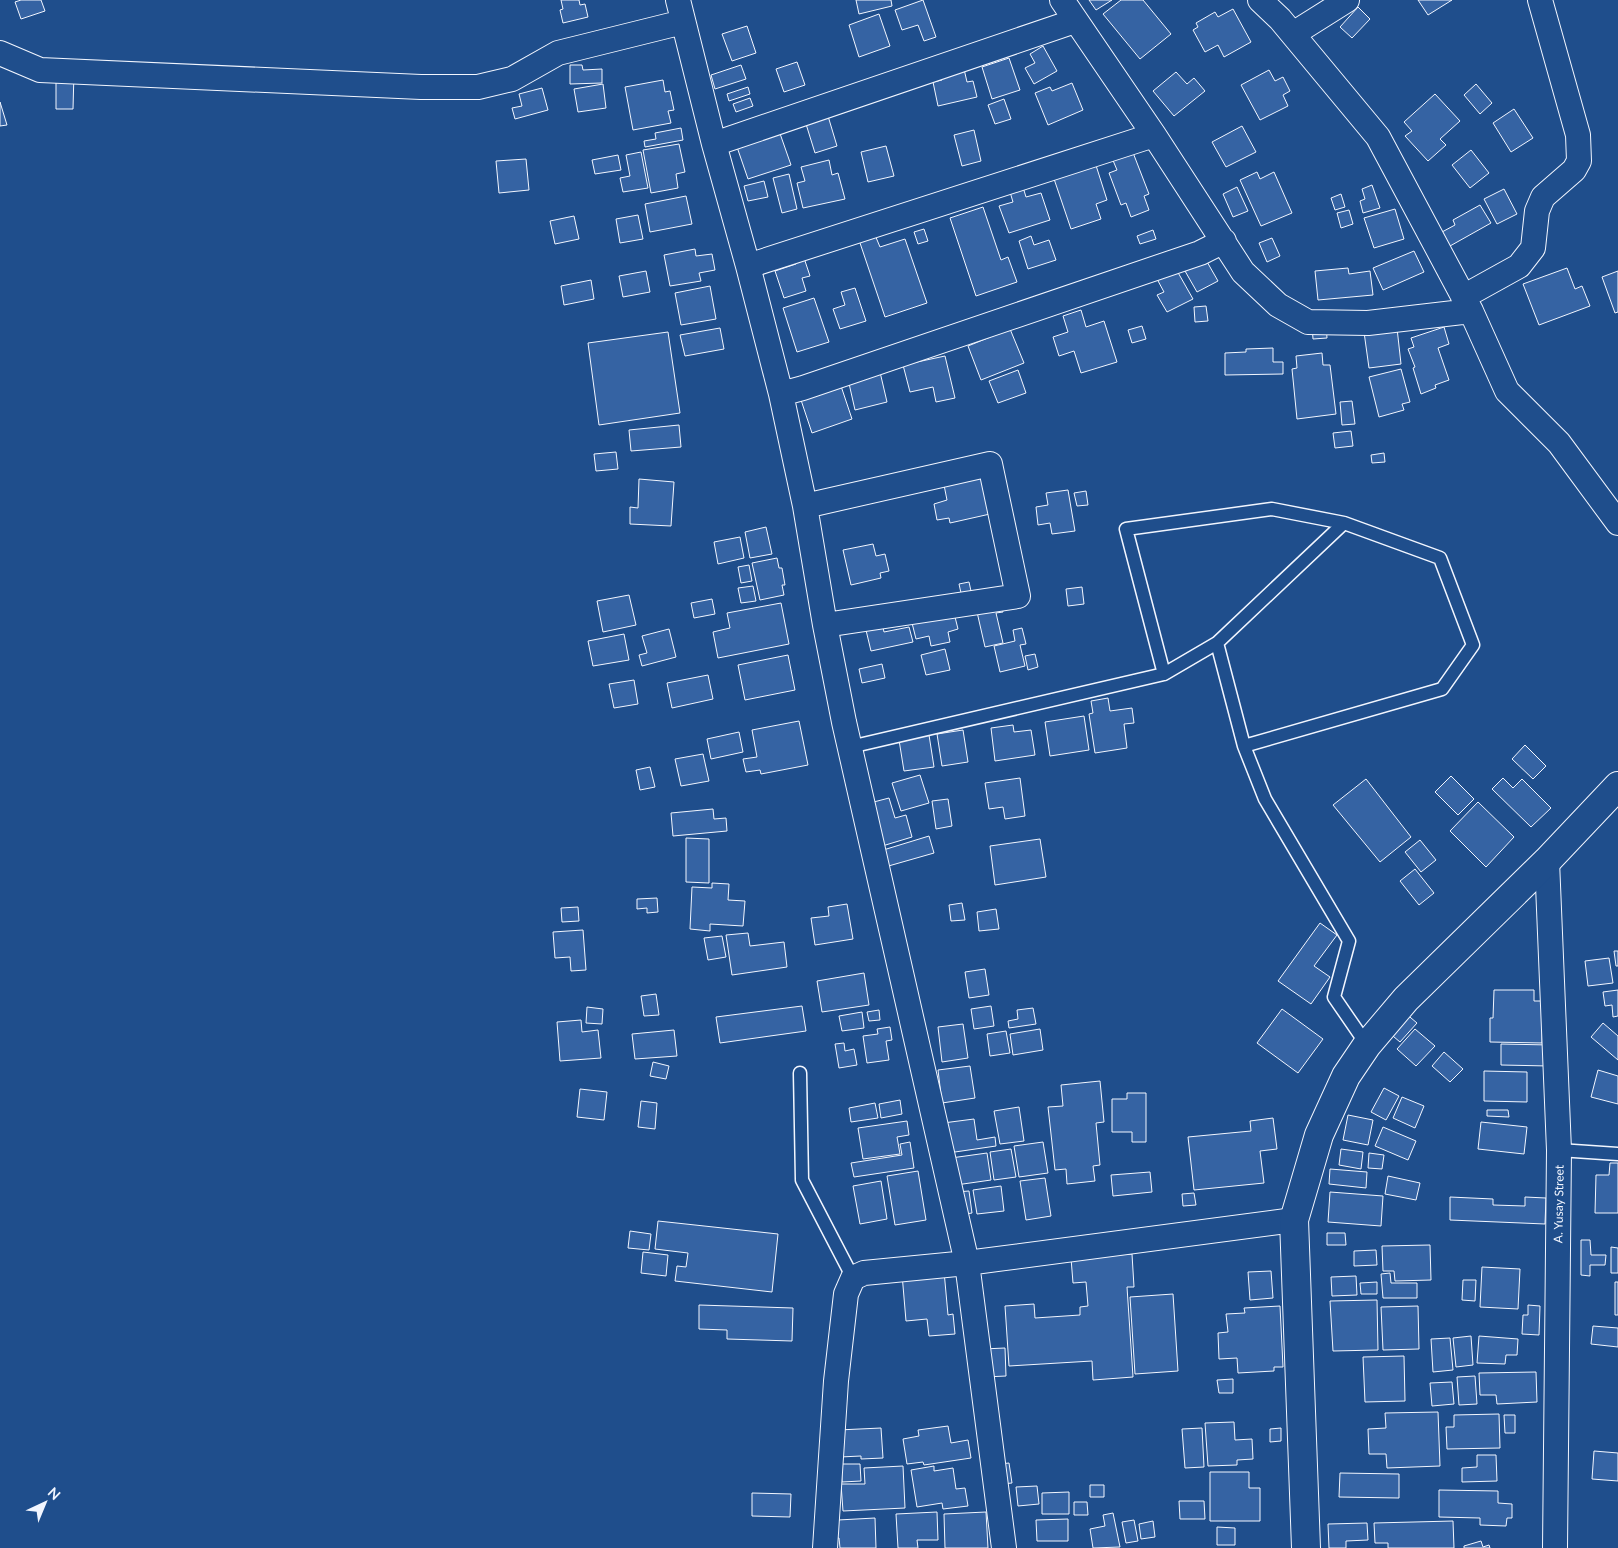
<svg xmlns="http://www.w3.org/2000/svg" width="1618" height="1548" font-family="Lato,sans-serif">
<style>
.building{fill:#3563a3;stroke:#f2f6ff}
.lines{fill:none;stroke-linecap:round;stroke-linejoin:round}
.service-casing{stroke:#f2f6ff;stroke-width:15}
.minor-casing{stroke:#f2f6ff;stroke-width:26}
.tertiary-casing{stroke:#f2f6ff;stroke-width:30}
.service{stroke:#1f4e8c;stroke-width:12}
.minor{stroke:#1f4e8c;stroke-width:24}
.tertiary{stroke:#1f4e8c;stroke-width:28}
.labels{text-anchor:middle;stroke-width:4;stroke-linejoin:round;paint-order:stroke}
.street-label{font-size:12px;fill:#f2f6ff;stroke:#1f4e8c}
</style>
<rect width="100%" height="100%" fill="#1f4e8c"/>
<path class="building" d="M21,0h20l4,11 -24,8 -6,-17z
M561,0h18l1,5 5,-1 3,13 -25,6 -3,-13 3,-1z
M856,0h35l1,6 -33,8z
M923,0l13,37 -12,4 -6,-16 -16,5 -7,-20z
M1089,0h23l-16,10z
M1121,0h22l28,34 -31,25 -37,-45z
M1418,0h34l-24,15z
M1358,7l12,12 -18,19 -12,-11z
M1233,9l18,33 -27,15 -6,-12 -13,7 -12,-22 5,-3 -2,-4 19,-11 3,5z
M879,14l11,32 -31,11 -10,-32z
M747,26l9,27 -24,8 -10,-27z
M1043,46l14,25 -23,13 -9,-16 10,-5 -5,-9z
M1009,58l11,32 -28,9 -10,-32z
M797,62l8,23 -21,7 -8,-23z
M570,65h12l1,5 19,-1v14l-32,1z
M741,65l5,14 -31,10 -4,-14z
M964,69l3,13 6,-1 4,16 -39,9 -5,-24 9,-2 -2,-5z
M1269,70l6,11 8,-4 7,14 -7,4 5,11 -28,14 -19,-35z
M56,72h18l-1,37h-17z
M1176,72l11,12 7,-6 11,13 -31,25 -21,-25z
M663,80l2,12 5,-1 4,19 -6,1 3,12 -38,7 -8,-43z
M1072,83l11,27 -35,15 -13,-32 15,-6 2,4z
M603,84l3,24 -28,4 -4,-23z
M1476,84l16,19 -12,11 -16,-19z
M748,87l2,7 -21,7 -2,-7z
M542,88l6,22 -33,9 -3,-11 10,-2 -3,-12z
M1435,94l25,27 -20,18 6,6 -18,16 -23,-25 7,-5 -8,-9z
M750,98l3,8 -17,6 -3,-8z
M1004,99l7,20 -16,5 -7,-19z
M0,102l7,23 -7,1z
M1514,109l19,29 -22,14 -18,-29z
M828,116l9,30 -22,7 -9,-29z
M777,125l14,40 -43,14 -11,-32z
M1242,126l14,26 -30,15 -14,-25z
M681,128l2,12 -38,7 -1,-6 12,-2 -1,-6z
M974,130l7,31 -19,5 -8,-31z
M679,144l6,28 -9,2 2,14 -27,5 -8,-43z
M886,146l8,30 -26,6 -7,-30z
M1132,150l17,44 -5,2 5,14 -18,7 -5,-14 -5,2 -12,-32 8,-3 -5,-12z
M1471,150l18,23 -19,15 -18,-23z
M641,152l7,36 -25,4 -3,-14 10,-2 -4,-21z
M618,155l3,15 -26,4 -3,-14z
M1093,156l14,44 -11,4 5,15 -30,10 -20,-59z
M526,159l3,31 -30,3 -3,-32z
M829,160l3,15 6,-2 7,26 -42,9 -6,-25 8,-2 -4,-14z
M1257,172l3,7 14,-7 18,41 -31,13 -21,-46z
M789,174l8,35 -15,4 -9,-35z
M764,181l4,16 -20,4 -4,-15z
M1372,185l8,23 -17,5 -3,-12 5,-2 -3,-10z
M1023,187l3,10 15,-4 9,27 -41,13 -10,-27 14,-4 -3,-10z
M1237,187l11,24 -15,6 -10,-23z
M1504,189l13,25 -20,10 -13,-25z
M1341,194l4,13 -10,3 -4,-12z
M686,196l6,28 -42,8 -5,-28z
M1480,205l11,18 -41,23 -8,-14 13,-7 -2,-5z
M983,207l18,53 7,-3 9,25 -41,14 -26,-78z
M1395,209l9,30 -30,9 -10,-30z
M1349,210l4,14 -12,4 -4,-15z
M638,215l5,24 -23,4 -4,-24z
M574,216l5,23 -24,5 -5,-23z
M924,229l4,12 -10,3 -4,-12z
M1153,230l3,9 -16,5 -3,-8z
M875,235l5,12 25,-8 22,64 -42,14 -26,-77z
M1031,236l3,9 15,-5 7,20 -28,9 -9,-28z
M1272,238l8,18 -13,6 -8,-19z
M695,249l1,7 16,-2 3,16 -16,3 2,8 -31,5 -6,-31z
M1414,251l10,21 -41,18 -10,-22z
M803,255l7,21 -8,2 4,13 -22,7 -9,-27 21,-7 -3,-7z
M1206,260l12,21 -21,11 -12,-21z
M1348,268l1,6 21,-3 3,24 -55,5 -3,-29z
M1567,268l8,21 7,-3 8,20 -51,19 -16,-41z
M1176,269l17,30 -26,13 -10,-17 7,-3 -7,-13z
M646,271l4,21 -27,5 -4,-21z
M1618,271v41l-3,1 -13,-36z
M591,280l3,19 -30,6 -3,-19z
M710,286l6,33 -35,6 -6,-32z
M855,288l11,33 -26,8 -7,-20 12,-4 -4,-13z
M814,298l15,44 -32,10 -14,-44z
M1206,306l2,15 -13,1 -1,-15z
M1081,310l5,17 18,-6 13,41 -36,11 -7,-22 -15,5 -6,-19 15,-5 -5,-16z
M1326,324l1,14 -14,1 -1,-14z
M1142,326l4,13 -14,4 -4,-13z
M1444,327l5,17 -11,4 11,32 -14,5 1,3 -15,6 -8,-26 2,-1 -7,-18 6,-2 -3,-9z
M720,328l4,21 -39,7 -5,-21z
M1397,328l4,36 -32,4 -5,-36z
M1010,329l14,34 -43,17 -13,-34z
M668,332l12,81 -81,12 -11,-82z
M1273,348v14h10v12l-58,1v-22l21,-1v-3z
M1322,353l1,12h7l6,49 -39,5 -5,-50 5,-1 -1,-12z
M945,356l10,42 -19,4 -3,-15 -23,5 -7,-27z
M1401,369l9,33 -8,2 2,6 -25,7 -10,-40z
M1018,370l8,23 -28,10 -9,-22z
M880,372l7,30 -32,8 -7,-31z
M841,386l11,33 -40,14 -11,-33z
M1352,401l3,23 -13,1 -2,-23z
M679,425l2,22 -50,4 -2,-21z
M1351,431l2,15 -18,2 -2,-15z
M616,452l2,17 -22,2 -2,-17z
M1384,453l1,9 -13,1 -1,-8z
M981,471l9,43 -40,9 -1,-5 -12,2 -3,-16 13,-4 -4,-20z
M639,479l35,3 -3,44 -41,-2v-17l8,1z
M1068,490l7,41 -23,3 -2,-11 -12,2 -2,-18 12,-2 -2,-12z
M1086,491l2,14 -11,1 -3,-13z
M766,527l6,27 -22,4 -5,-26z
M740,537l4,21 -26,6 -4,-22z
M873,544l3,12 9,-2 4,17 -9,2 1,5 -30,7 -8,-35z
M777,558l2,10h3l3,17h-3l2,10 -24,5 -8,-37z
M749,565l3,16 -11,2 -3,-16z
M969,582l2,9 -10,2 -2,-9z
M753,586l3,15 -15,2 -3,-15z
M1082,587l2,17 -16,2 -2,-17z
M629,595l7,30 -33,7 -6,-31z
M712,599l3,15 -21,4 -3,-15z
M1001,601l2,11 -7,1 7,30 -18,4 -8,-35z
M781,603l8,41 -71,14 -5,-26 17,-4 -3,-15z
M954,613l4,16 -10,3 2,10 -19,4 -2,-10 -13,3 -4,-16z
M882,623l2,9 25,-5 4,15 -42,9 -6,-25z
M1022,628l4,16 -6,1 5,21 -25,6 -6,-26 21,-5 -2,-11z
M669,629l7,28 -34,9 -3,-11 8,-2 -5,-17z
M624,634l5,26 -36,6 -5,-25z
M945,649l5,21 -24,5 -5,-20z
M1035,654l3,13 -10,3 -3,-14z
M788,655l7,35 -50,10 -7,-35z
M882,664l3,14 -23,5 -3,-14z
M708,675l5,24 -41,9 -5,-25z
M634,680l4,24 -24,4 -5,-24z
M1108,698l2,13 22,-3 2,15 -10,1 3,24 -32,5 -6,-39 4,-1 -2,-12z
M1084,716l5,34 -39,6 -5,-34z
M799,721l9,44 -47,9 -1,-4 -14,2 -3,-13 14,-2 -5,-27z
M1013,725l1,7 17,-2 4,25 -40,6 -4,-33z
M963,730l5,32 -26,4 -5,-32z
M739,732l4,20 -32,7 -4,-20z
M929,735l5,32 -30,4 -5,-31z
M1525,745l21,21 -13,13 -21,-20z
M703,754l6,27 -28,5 -6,-27z
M650,767l5,20 -15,3 -4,-20z
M920,775l9,28 -28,8 -9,-28z
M1451,776l23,23 -16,16 -23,-23z
M1020,778l5,38 -20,3 -2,-12 -14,2 -4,-26z
M1503,778l10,10 9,-9 29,29 -20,19 -39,-38z
M1366,779l45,58 -31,25 -47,-57z
M889,798l6,20 11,-3 6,22 -33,10 -13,-43z
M948,799l4,27 -16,3 -4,-28z
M1478,802l36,35 -28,30 -36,-36z
M713,809l1,10 12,-1 1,13 -54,5 -2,-23z
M929,836l5,17 -49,14 -5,-16z
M686,838l23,1v44l-23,-1z
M1040,839l6,38 -51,8 -5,-39z
M1420,840l16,20 -15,12 -16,-20z
M1415,869l19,24 -15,12 -19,-24z
M712,883l17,1 -1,16 17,1 -2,25 -33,-2v7l-20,-2 2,-42 20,1z
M657,898l1,14 -11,1v-5l-10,1v-10z
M962,903l3,17 -14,1 -2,-16z
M847,904l6,35 -38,6 -4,-27 18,-2 -1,-9z
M578,907l1,14 -17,1 -1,-14z
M996,909l3,20 -20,2 -2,-19z
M1320,923l17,12 -23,31 16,11 -19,27 -33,-23z
M583,930l3,40 -15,1 -1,-14 -15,1 -2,-26z
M748,933l2,13 34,-4 3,25 -55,8 -6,-40z
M722,936l4,21 -18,3 -4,-22z
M1614,951h4v15h-2z
M1609,958l4,25 -25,3 -3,-25z
M985,969l4,26 -20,3 -4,-26z
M864,973l5,32 -47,7 -5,-31z
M1494,990h40v11h9l-1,42 -52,-1v-24h3z
M1618,990v26l-5,1 -1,-12 -7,1 -2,-14z
M656,994l3,21 -15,1 -3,-20z
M802,1006l4,25 -86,12 -4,-26z
M991,1006l3,20 -20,3 -3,-20z
M587,1007l16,2 -1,15 -16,-1z
M1033,1008l3,16 -27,4 -1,-7 10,-2 -1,-9z
M1282,1009l41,30 -25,34 -41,-30z
M879,1010l1,10 -11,1 -2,-9z
M862,1012l2,16 -22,3 -3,-15z
M1404,1012l13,11 -17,19 -13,-11z
M581,1020l1,12 16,-2 3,28 -41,3 -3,-39z
M1603,1023l15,13v24l-27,-23z
M963,1024l5,34 -26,4 -4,-35z
M890,1027l2,13 -6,1 3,19 -22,3 -4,-27 15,-2 -1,-5z
M1040,1029l3,21 -30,5 -3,-21z
M1415,1029l20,17 -19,20 -19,-17z
M674,1030l3,26 -42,3 -3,-25z
M1006,1031l4,22 -20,3 -3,-22z
M844,1043l1,8 9,-2 3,16 -18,3 -4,-24z
M1501,1044l49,1 -1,21 -48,-1z
M1444,1052l19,17 -13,13 -18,-16z
M653,1062l16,4 -3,13 -16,-3z
M970,1066l5,32 -33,5 -4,-33z
M1598,1070l20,6v28l-27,-7z
M1484,1071l43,1v30l-43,-1z
M1100,1081l4,41 -8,1 4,42 -7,1 2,15 -28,3 -1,-15 -11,1 -7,-63 15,-1 -2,-21z
M1384,1088l15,8 -13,24 -15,-8z
M580,1089l27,3 -3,28 -27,-3z
M1127,1093h19v49h-14v-10h-20v-33h15z
M1402,1097l22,9 -9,22 -22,-10z
M900,1100l2,14 -21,4 -2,-14z
M641,1101l16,2 -2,26 -17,-2z
M875,1103l3,15 -27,4 -2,-14z
M1019,1107l5,34 -24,3 -6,-33z
M1487,1110h21l1,7 -22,-1z
M1348,1115l25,5 -5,25 -25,-5z
M1273,1118l4,31 -17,2 4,32 -70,7 -6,-53 63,-6 -1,-10z
M974,1119l3,21 18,-3 1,9 -48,7 -5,-30z
M907,1121l2,14 -12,2 3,17 -37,5 -5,-31z
M1481,1122l46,5 -3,27 -46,-5z
M1383,1127l33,14 -8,19 -33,-14z
M910,1142l4,26 -60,9 -3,-14 51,-8 -2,-11z
M1043,1142l5,31 -29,4 -5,-31z
M1011,1149l5,28 -22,3 -4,-28z
M1341,1149l22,3 -2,17 -22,-4z
M987,1153l4,27 -35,5 -5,-27z
M1369,1153l15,2 -2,14 -14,-1z
M1610,1163h8v50h-23l1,-38h13z
M1330,1169l37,3 -1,16 -37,-4z
M918,1171l8,49 -31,5 -8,-49z
M1150,1172l2,20 -39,4 -2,-21z
M1388,1176l32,7 -4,17 -31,-6z
M1045,1178l6,38 -25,4 -6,-39z
M881,1181l6,38 -27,5 -7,-38z
M1001,1186l3,25 -27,3 -4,-24z
M969,1191l3,22 -12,2 -4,-23z
M1330,1192l53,4 -2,30 -53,-4z
M1194,1193l2,12 -13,1 -1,-12z
M1450,1197l43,2v6l32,1v-9l21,1 -1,26 -95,-4z
M658,1221l120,13 -6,58 -97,-11 2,-15 9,1 2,-14 -33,-4z
M630,1231l21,3 -2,16 -21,-2z
M1327,1233h18l1,12h-19z
M1581,1240h9l1,15h15l-1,10h-15v11l-9,-1z
M1430,1245l1,35 -36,1 -1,-10h-11l-1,-25z
M1611,1247l7,1v25h-7z
M1376,1250l1,15 -23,1v-15z
M643,1252l25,3 -2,21 -25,-3z
M1132,1254l2,33h-7l6,90 -40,3 -1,-19 -83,5 -4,-60 29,-2 1,14 45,-3v-8l8,-1 -2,-24 -13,1 -2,-25z
M1482,1267l38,2 -2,40 -38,-2z
M944,1271l4,44 5,-1 2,20 -26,2 -2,-17 -21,2 -4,-47z
M1271,1271l2,27 -23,2 -2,-28z
M1390,1273l1,10h26v15h-34l-2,-24z
M1356,1276l1,19 -25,1 -1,-19z
M1463,1280h13l-1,21 -13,-1z
M1377,1282v12h-16l-1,-11z
M1615,1282h3v33h-3z
M1173,1294l5,77 -43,3 -5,-77z
M1377,1300l1,50 -45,1 -3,-50z
M699,1305l94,3 -1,33 -65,-2v-9l-28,-1z
M1528,1305l12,1 -1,29 -17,-1 1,-19h5z
M1280,1306l3,61h-9v4l-36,2 -1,-15 -18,1 -1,-26 10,-1 -2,-18 19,-1 -1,-5z
M1418,1306l1,43 -36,1 -2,-43z
M1593,1326l25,2v19l-27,-3z
M1471,1336l2,29 -17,2 -3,-29z
M1479,1336l39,3 -1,16h-11l-1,9 -28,-1z
M1450,1338l3,32 -20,2 -2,-33z
M1005,1348l1,28 -21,1 -2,-28z
M1404,1356l1,45 -40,1 -2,-45z
M1536,1372l1,30 -40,2 -1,-9h-16l-1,-22z
M1475,1376l2,28 -18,1 -2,-28z
M1233,1379v14h-14l-2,-13z
M1452,1382l2,22 -22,2 -2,-23z
M1438,1412l2,54 -53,2 -1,-14h-17l-1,-25 18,-1 -1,-15z
M1499,1414l1,34 -53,1 -1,-22h8v-12z
M1504,1415h11v18h-10z
M1234,1422l1,18 17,-1 1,20 -16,1v5l-29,1 -3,-43z
M948,1426l3,17 17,-3 3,18 -47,7 -1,-3 -16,2 -4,-25 16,-3 -1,-6z
M881,1428l2,30 -22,1v-3l-21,1 -2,-27z
M1202,1428l2,39 -19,1 -3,-39z
M1281,1428v13l-11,1v-13z
M1594,1451l24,2v28l-26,-2z
M1477,1455h19l1,26 -35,1v-14l15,-1z
M1009,1463l3,20 -10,1 -2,-20z
M841,1464h19l1,17 -19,1z
M903,1466l2,42 -62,3 -2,-27h24l-1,-16z
M934,1466v5l19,-3 3,21 9,-1 3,18 -25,3 -1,-6 -25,4 -6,-37z
M1210,1472h39v16h11v33h-50z
M1340,1473l59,1v24l-60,-1z
M1090,1485h14v12h-14z
M1037,1486l2,18 -21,2 -2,-19z
M1439,1490l59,1v12l14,1v14h-5l-1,8 -26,-1v-7l-41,-1z
M1069,1492v22h-27v-21z
M752,1493l39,1 -1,23 -38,-1z
M1179,1501h25l1,18h-25z
M1074,1502h13l1,13h-14z
M937,1512l1,28h-21l1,8h-20l-2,-34z
M986,1512l2,36h-43l-1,-34z
M1113,1513l7,34 -27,1 -3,-19 15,-3 -2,-11z
M875,1518l1,30h-36l-1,-10h-5l4,-18z
M1068,1519v22h-31l-1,-21z
M1134,1520l4,21 -12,2 -4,-21z
M1153,1521l2,16 -14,2 -2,-15z
M1453,1521l1,27h-66v-5h-13l-1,-20z
M1367,1523l1,17 -22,1v7h-17l-1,-24z
M1217,1527l18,1v17h-18z
M1481,1541l2,6 6,-2 1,3h-26v-2z"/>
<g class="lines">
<defs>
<path id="service" d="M1344,523l-127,120 -53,31 -38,-145 146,-20 72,14 96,35 33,87 -31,44 -198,57 21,53 84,142 -15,56 33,48
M1217,643l27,103
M850,747l314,-73
M800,1073l2,107 51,98
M1559,1150l59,4"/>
<path id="minor" d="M678,0l36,144 34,122 33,128 24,112 20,119 19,97 123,541 37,285
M1062,0l92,135 89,137 35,33 30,17 60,1 103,-12
M1260,0l20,19 98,118 93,174 36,80 52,52 59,80
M1293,34l54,-34
M0,53l40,17 381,17h57l34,-8 46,-26 125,-31
M714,144l361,-123
M748,266l406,-131
M1463,297l56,-31 14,-18 4,-37 6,-14 31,-27 5,-9 -1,-26 -38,-135
M781,394l22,-6 397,-135 24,-12
M805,506l185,-42 28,132 -193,29
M1547,861l12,289 -4,398
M825,1548l11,-167 10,-87 7,-16 11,-5 103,-10 327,-43"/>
<path id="tertiary" d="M1306,1548l-12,-328 25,-85 27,-59 21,-31 39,-46 141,-138 71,-75"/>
</defs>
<use href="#service" class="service-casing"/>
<use href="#minor" class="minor-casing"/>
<use href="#tertiary" class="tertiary-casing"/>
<use href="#service" class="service"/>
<use href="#minor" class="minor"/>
<use href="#tertiary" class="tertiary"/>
</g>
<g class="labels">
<g class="street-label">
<text transform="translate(1559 1204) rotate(-89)" y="4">A. Yusay Street</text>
</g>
</g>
<g transform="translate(45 1503) rotate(44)" stroke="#1f4e8c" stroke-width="4" paint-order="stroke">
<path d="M0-4L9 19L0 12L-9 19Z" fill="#f2f6ff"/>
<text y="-8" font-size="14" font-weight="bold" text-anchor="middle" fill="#f2f6ff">N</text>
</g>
</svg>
